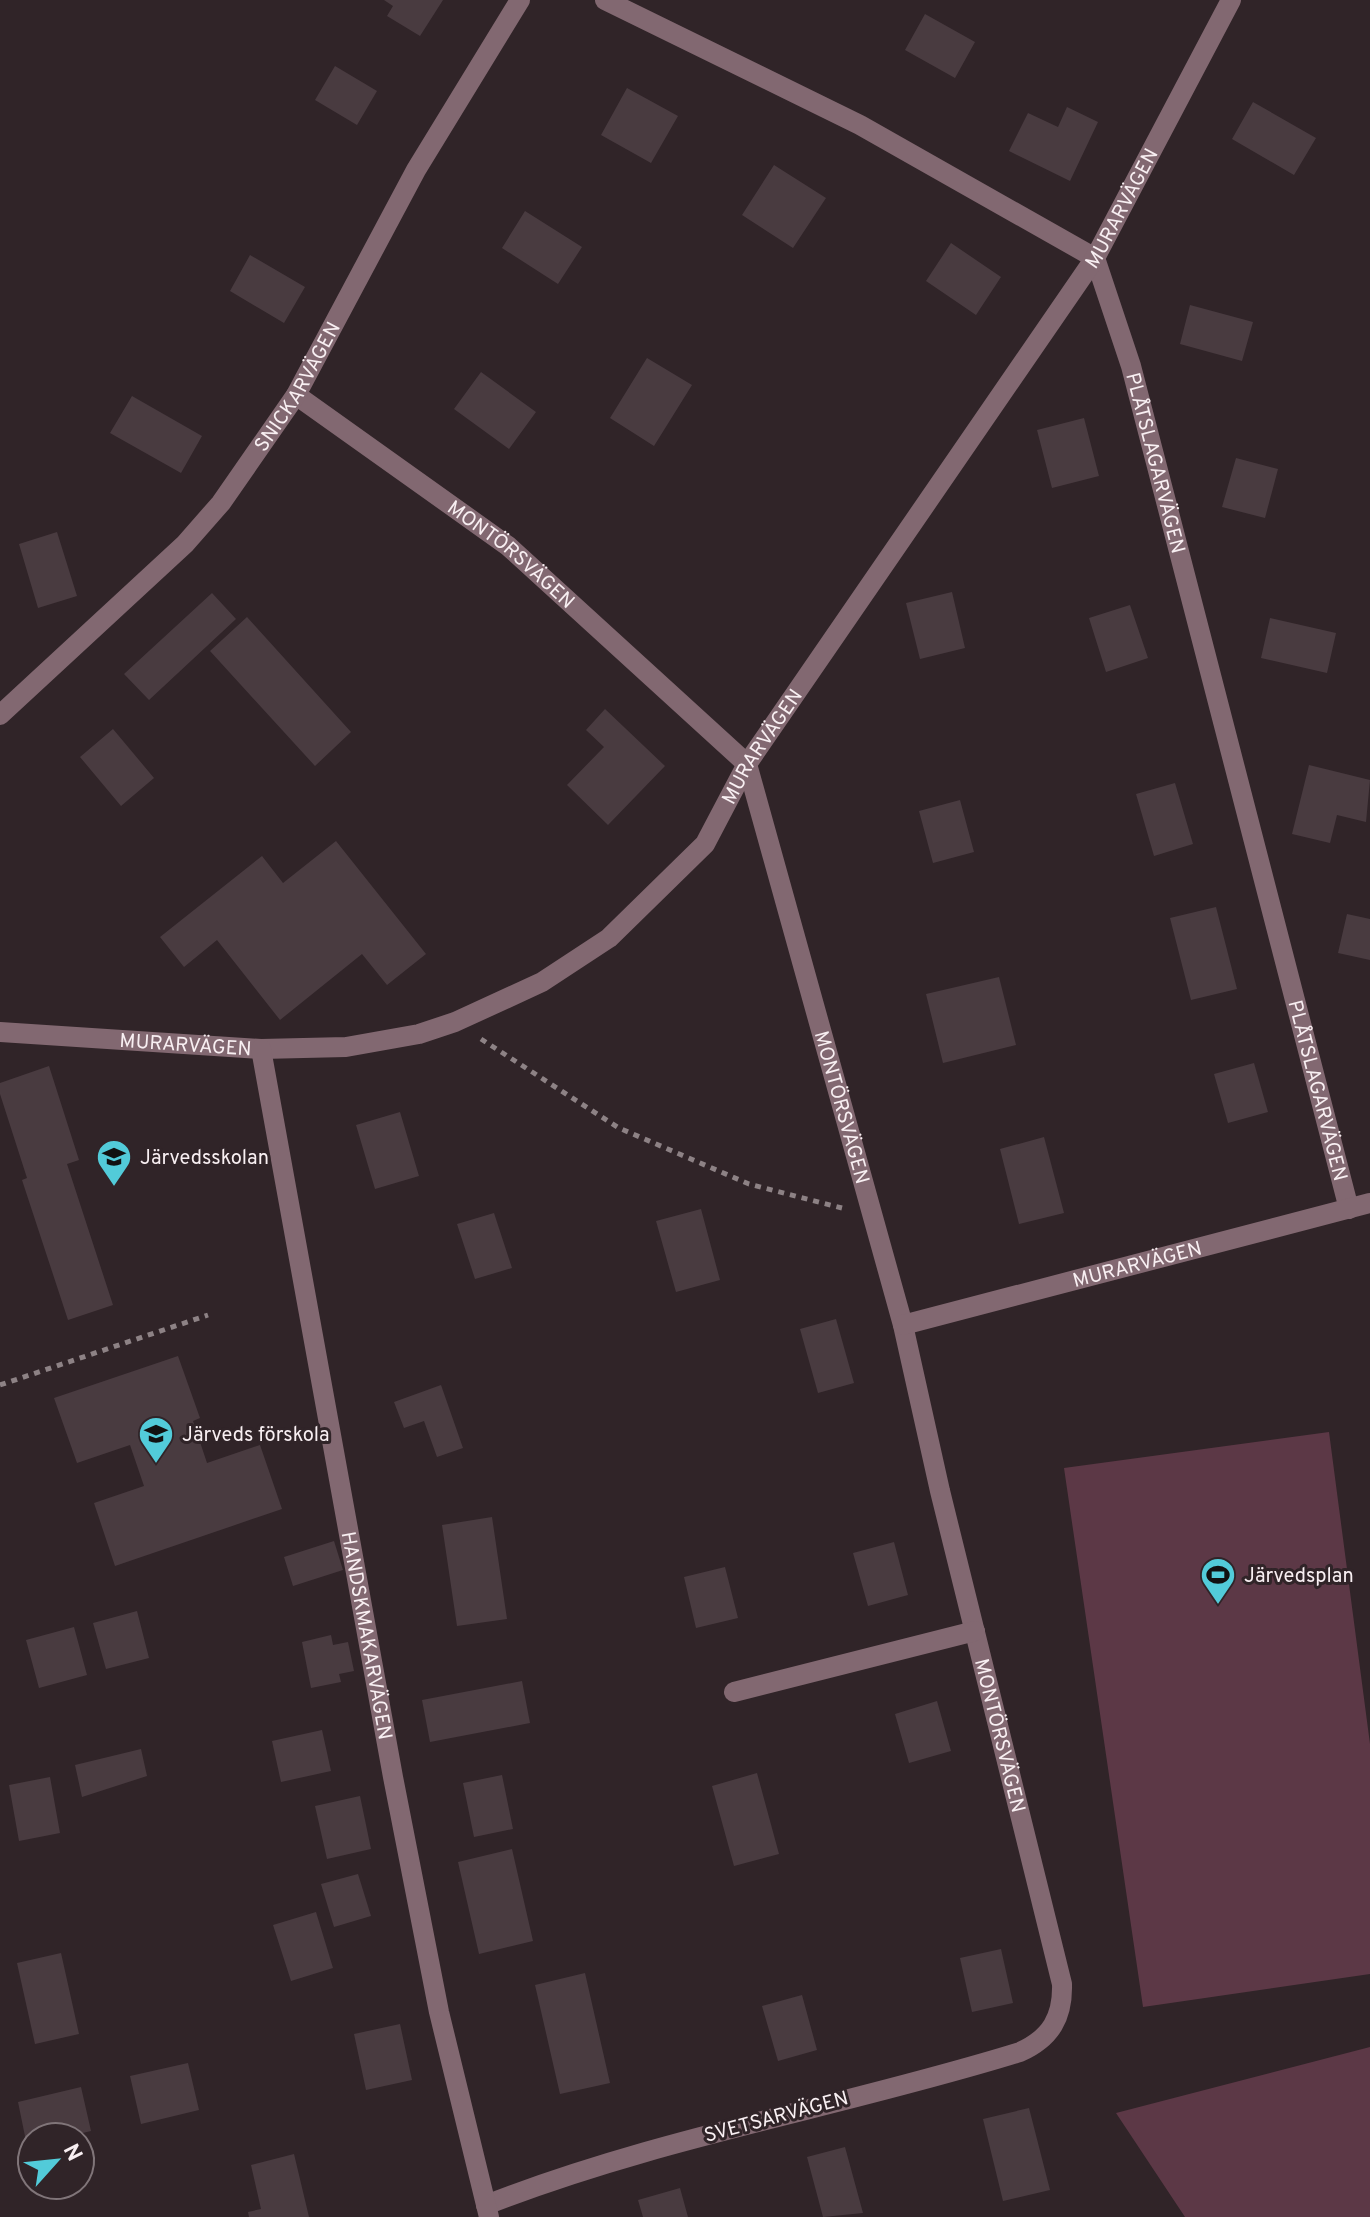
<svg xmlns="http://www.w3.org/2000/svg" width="1370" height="2217" font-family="Overpass,sans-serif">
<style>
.green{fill:#5c3846}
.building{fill:#493b40}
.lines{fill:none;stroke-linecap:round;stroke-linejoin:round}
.path{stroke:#8d8285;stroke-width:5;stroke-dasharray:6 6;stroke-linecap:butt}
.minor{stroke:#826871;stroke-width:20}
.labels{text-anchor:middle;stroke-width:6;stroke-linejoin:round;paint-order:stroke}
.street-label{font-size:20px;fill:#f8eff2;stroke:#302428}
.poi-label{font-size:20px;fill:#f8eff2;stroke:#302428;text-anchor:start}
</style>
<rect width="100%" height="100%" fill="#302428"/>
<path class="green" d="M1329,1432l41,312v230l-227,33 -79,-539z
M1370,2047v170h-185l-69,-104z"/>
<path class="building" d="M384,0h59l-23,36 -33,-20 6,-10z
M925,14l50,28 -20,36 -50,-28z
M335,66l42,25 -20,34 -42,-25z
M627,88l51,28 -27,47 -50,-28z
M1253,102l63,36 -22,37 -62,-36z
M1067,107l31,15 -28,59 -61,-30 19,-38 30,14z
M774,165l52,33 -33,50 -51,-33z
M525,211l57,36 -24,37 -56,-36z
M951,243l50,34 -25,38 -50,-34z
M250,255l55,32 -21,36 -54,-32z
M1190,305l63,17 -11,39 -62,-17z
M647,358l45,27 -38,61 -44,-28z
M481,372l55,40 -27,37 -55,-40z
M132,396l70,40 -21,37 -71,-40z
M1084,418l15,58 -47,12 -15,-58z
M1236,458l42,11 -13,49 -43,-11z
M57,532l20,64 -39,12 -19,-64z
M952,592l13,56 -45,11 -14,-56z
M212,593l24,26 -87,81 -25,-26z
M1130,605l18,53 -42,14 -17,-54z
M247,617l104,115 -36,34 -105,-115z
M1270,618l66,15 -9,40 -66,-15z
M605,709l60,57 -57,59 -41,-40 37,-38 -18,-17z
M113,729l41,49 -33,28 -41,-49z
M1309,765l61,15 -4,42 -29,-7 -7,28 -38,-9z
M1175,783l18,61 -39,12 -18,-62z
M960,800l14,52 -41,11 -14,-52z
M336,841l90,113 -39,31 -25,-31 -82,66 -63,-80 -33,27 -24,-30 102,-81 21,27z
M1216,907l21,82 -46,11 -21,-82z
M1347,914l23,5v41l-32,-7z
M999,977l17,68 -73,18 -17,-69z
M1254,1063l14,49 -40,11 -14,-49z
M49,1066l30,94 -12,4 46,141 -45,15 -46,-140 5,-2 -27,-84v-11z
M400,1112l19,64 -44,13 -19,-64z
M1044,1137l20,76 -45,11 -19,-75z
M701,1209l19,71 -44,12 -20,-71z
M494,1213l18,55 -37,11 -18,-55z
M836,1319l18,64 -36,10 -18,-64z
M178,1356l22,62 -7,3 14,42 53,-18 22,64 -167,57 -21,-63 50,-17 -14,-41 -53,18 -23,-65z
M441,1385l22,63 -26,9 -13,-36 -20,7 -10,-26z
M492,1517l15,102 -50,7 -15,-101z
M334,1541l9,29 -50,16 -9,-29z
M894,1542l14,53 -40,11 -15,-53z
M725,1567l13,51 -42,10 -12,-51z
M137,1611l12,47 -43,11 -13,-46z
M74,1627l13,48 -48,13 -13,-48z
M331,1635l2,10 15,-3 6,29 -15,3 2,8 -30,6 -9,-46z
M522,1681l8,42 -100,19 -8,-42z
M937,1701l14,50 -42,12 -14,-49z
M322,1730l9,41 -50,11 -9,-41z
M141,1749l6,27 -65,21 -7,-32z
M757,1773l22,81 -45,12 -22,-80z
M502,1775l11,54 -39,8 -11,-54z
M50,1777l10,56 -41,8 -10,-56z
M360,1796l11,53 -44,10 -12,-53z
M512,1849l21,92 -54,13 -21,-92z
M358,1874l13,42 -37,11 -13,-43z
M316,1912l17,56 -42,13 -18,-56z
M1001,1949l12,54 -41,9 -12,-54z
M61,1953l18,81 -44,10 -18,-81z
M585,1973l25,110 -50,11 -25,-109z
M802,1995l15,55 -39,11 -16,-55z
M400,2024l12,56 -46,10 -12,-56z
M188,2063l11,47 -58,14 -11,-48z
M81,2087l10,44 -25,6h-34v8l-5,1 -9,-44z
M1029,2108l21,82 -47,11 -20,-82z
M845,2147l18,66 -40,4 -16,-60z
M294,2154l15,63h-60l-1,-5 13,-3 -10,-44z
M680,2188l8,29h-45l-5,-17z"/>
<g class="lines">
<path class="path" d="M481,1039l138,89 130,56 93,24
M0,1385l208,-70"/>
<g class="minor">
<path id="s1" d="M605,0l255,125 235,133 36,108 218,843"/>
<path id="s2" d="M296,395l212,151 239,218 156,561 37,166 122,493c1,33 -11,54 -42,68 -177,55 -361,85 -534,153"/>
<path id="s3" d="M0,715l185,-171 36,-41 75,-108 120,-225 104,-170"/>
<path id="s4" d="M0,1032l261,17 85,-2 73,-13 36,-12 87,-40 67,-44 96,-94 42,-80 348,-506 136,-258"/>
<path id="s5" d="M261,1049l132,728 46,235 50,205"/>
<path id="s6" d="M903,1325l467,-122"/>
<path d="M734,1692l241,-61"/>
</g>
</g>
<defs>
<symbol id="school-pin" viewBox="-11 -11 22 30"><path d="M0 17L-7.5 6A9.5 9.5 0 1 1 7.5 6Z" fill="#52cbd9" stroke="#302428"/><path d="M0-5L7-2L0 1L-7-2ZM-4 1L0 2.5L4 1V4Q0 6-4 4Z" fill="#111"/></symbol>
<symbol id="stadium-pin" viewBox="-11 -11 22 30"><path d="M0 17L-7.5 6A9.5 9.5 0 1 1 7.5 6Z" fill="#52cbd9" stroke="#302428"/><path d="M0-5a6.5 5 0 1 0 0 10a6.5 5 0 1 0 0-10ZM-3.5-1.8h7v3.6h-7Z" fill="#111"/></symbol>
</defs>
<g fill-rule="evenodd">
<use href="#school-pin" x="94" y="1137" width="40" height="54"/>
<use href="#school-pin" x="136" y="1414" width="40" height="54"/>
<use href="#stadium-pin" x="1198" y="1555" width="40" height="54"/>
</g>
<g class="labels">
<g class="street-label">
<text dy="7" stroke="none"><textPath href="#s4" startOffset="1530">MURARVÄGEN</textPath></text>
<text dy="7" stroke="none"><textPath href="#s3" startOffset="446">SNICKARVÄGEN</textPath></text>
<text dy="7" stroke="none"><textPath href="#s1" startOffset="768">PLÅTSLAGARVÄGEN</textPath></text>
<text dy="7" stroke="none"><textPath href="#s2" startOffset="268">MONTÖRSVÄGEN</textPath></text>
<text dy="7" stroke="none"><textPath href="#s4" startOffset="882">MURARVÄGEN</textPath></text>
<text dy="7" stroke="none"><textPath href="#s4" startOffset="186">MURARVÄGEN</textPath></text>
<text dy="7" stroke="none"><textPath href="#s1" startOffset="1416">PLÅTSLAGARVÄGEN</textPath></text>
<text dy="7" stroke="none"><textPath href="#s2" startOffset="940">MONTÖRSVÄGEN</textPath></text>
<text dy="7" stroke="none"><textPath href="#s6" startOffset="242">MURARVÄGEN</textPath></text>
<text dy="7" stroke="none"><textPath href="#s5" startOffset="596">HANDSKMAKARVÄGEN</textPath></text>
<text dy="7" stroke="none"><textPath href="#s2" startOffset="1588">MONTÖRSVÄGEN</textPath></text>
<text transform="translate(776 2116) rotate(-15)" y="7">SVETSARVÄGEN</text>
</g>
<g class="poi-label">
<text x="140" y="1164">Järvedsskolan</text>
<text x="182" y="1441">Järveds förskola</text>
<text x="1244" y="1582">Järvedsplan</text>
</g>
</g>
<g transform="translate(56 2161) rotate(63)"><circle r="38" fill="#302428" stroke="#807579" stroke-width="2"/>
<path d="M0-6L14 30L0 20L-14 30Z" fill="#52cbd9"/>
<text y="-12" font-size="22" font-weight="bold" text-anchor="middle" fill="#f8eff2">N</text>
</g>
</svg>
